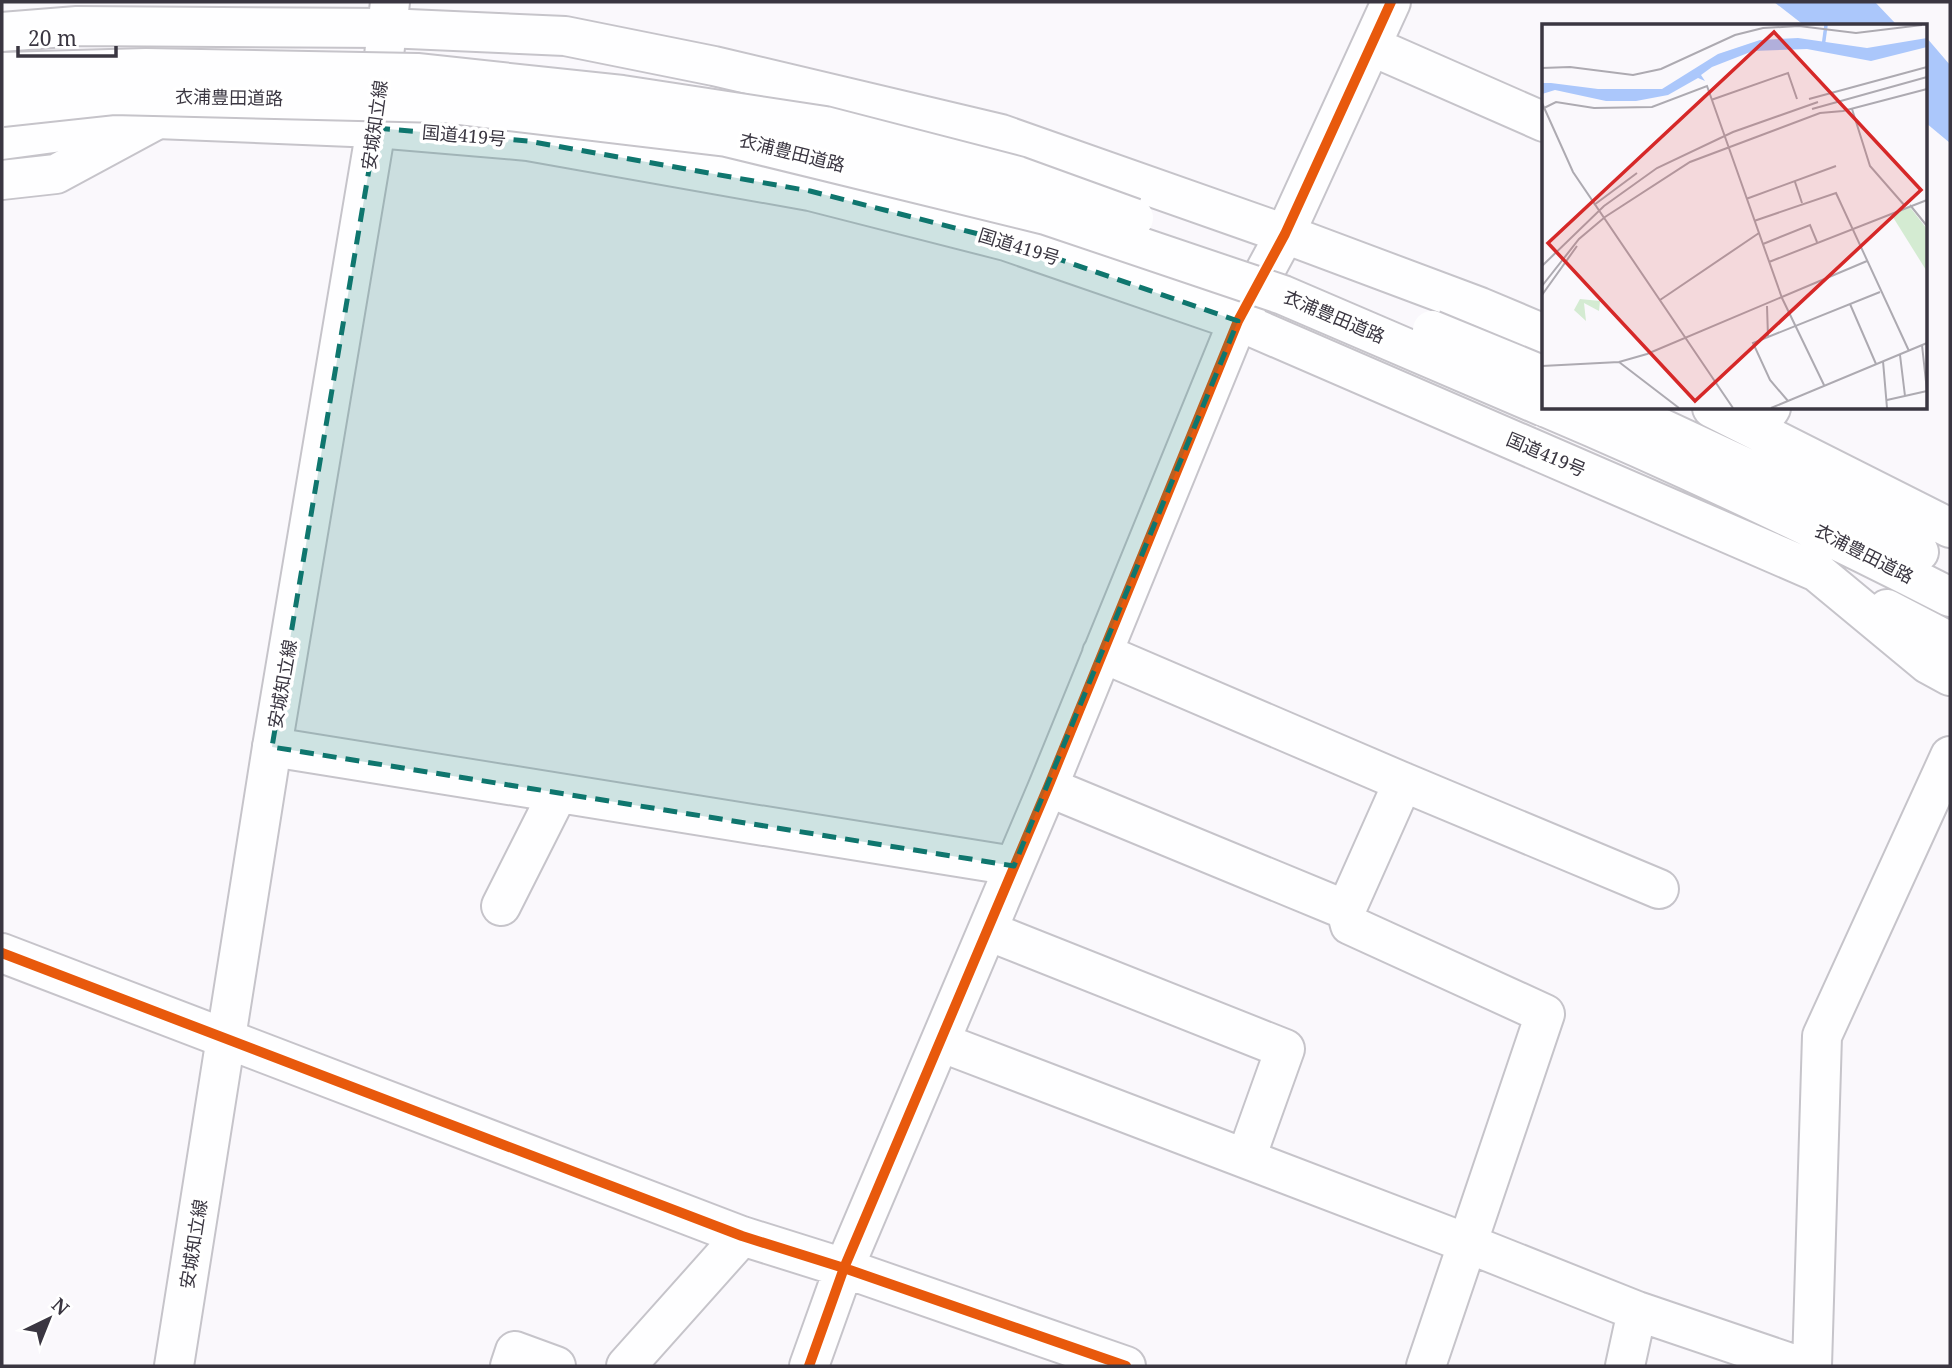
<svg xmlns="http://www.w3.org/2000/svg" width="1952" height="1368" font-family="'Noto Serif','Noto Sans JP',serif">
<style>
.water{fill:#abc7fb}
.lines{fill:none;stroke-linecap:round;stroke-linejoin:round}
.minor-casing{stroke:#c6c4ca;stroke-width:42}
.major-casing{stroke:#c6c4ca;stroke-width:42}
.highway-casing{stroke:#c6c4ca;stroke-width:42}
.minor{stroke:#fefeff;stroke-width:38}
.major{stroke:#fefeff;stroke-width:38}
.highway{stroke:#fefeff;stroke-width:38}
.highway-bridge-casing{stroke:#c6c4ca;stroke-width:42;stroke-linecap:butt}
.highway-bridge{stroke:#fefeff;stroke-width:38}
.cycleway-casing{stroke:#fff;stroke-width:15}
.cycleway{stroke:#e8590c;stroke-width:10}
.marked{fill:#0f766e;fill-opacity:0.2;stroke:#0f766e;stroke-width:5;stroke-dasharray:14 9;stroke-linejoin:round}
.labels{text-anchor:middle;stroke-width:7;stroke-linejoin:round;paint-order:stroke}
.street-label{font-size:18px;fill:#3a3641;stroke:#fff}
.inset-river{fill:none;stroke:#abc7fb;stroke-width:3.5}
.inset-road{fill:none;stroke:#adaab1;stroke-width:2}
.view{fill:#d62828;fill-opacity:0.15;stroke:#d62828;stroke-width:3.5}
.inset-edge{fill:none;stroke:#3a3641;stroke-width:3.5}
</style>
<rect width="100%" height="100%" fill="#faf8fc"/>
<path class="water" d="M1774,2h101l20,21 7,3h-97z
M1926,37l24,28v78l-24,-20z"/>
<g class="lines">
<defs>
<path id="minor" d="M1371,46l173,76
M2,180l54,-6 100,-54
M1769,411l2,-3
M1102,653l301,129 256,107
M272,747l742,119
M1403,782l-57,128 4,15 195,89 -119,352
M1048,787l298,123
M501,906l57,-113
M988,931l297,118 -39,109
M2,953l740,283 102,32 282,98
M940,1042l529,202 168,67 162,55
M510,1366l5,-15 41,15
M626,1366l116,-130
M809,1366l35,-98 204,-481 190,-466 47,-87 106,-232
M1625,1366l12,-55
M1812,1366l10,-330 128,-280"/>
<path id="major" d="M174,1366l98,-619 104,-619 14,-126"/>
<path id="highway" d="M2,32l75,-6 309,2 179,8 149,30 287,68 284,100 195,73 64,27
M2,140l155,-21 219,9 152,13 282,50 196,50 232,80 579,251 111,92 22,12
M1547,408c137,58 271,122 403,189
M1618,408l230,107 71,37
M1712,408l238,120
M1887,609l63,33"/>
</defs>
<use href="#minor" class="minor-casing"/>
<use href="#major" class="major-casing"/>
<use href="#highway" class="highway-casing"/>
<use href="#minor" class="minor"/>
<use href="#major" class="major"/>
<use href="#highway" class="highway"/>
<defs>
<path id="highway-bridge" d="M2,72l144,-4 271,5 205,22 203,31 193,50 116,42
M2,107l111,-12 329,8 285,34 319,78 237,80 261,112
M1432,330l112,46"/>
</defs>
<use href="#highway-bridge" class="highway-bridge-casing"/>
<use href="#highway-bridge" class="highway-bridge"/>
<defs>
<path id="cycleway" d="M2,953l740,283 102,32 282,98
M809,1366l35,-98 204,-481 190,-466 47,-87 106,-232"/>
</defs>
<use href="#cycleway" class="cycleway-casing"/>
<use href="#cycleway" class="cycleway"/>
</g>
<path class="marked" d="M376,128l152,13 282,50 196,50 232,80 -224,545 -742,-119z"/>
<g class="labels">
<g class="street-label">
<text transform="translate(229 98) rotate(1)" y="6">衣浦豊田道路</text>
<text transform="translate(375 125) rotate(-82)" y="6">安城知立線</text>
<text transform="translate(464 136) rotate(5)" y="6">国道419号</text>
<text transform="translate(792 153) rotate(14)" y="6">衣浦豊田道路</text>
<text transform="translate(1019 247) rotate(17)" y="6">国道419号</text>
<text transform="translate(1334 317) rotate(23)" y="6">衣浦豊田道路</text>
<text transform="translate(1546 455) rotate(23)" y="6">国道419号</text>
<text transform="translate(1864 554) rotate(27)" y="6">衣浦豊田道路</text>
<text transform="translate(283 684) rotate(-80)" y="6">安城知立線</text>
<text transform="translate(194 1244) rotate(-81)" y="6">安城知立線</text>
</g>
</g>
<g transform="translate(1542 24)">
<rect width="385" height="385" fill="#faf8fc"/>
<path d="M367,182l18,23 -1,41 -35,-56zM38,275l20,2 -1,10 -15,-8 2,18 -12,-11z" fill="#d4ebd2"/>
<path d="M256,14l69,10 60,-10v9l-56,14 -64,-12 -54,2 -41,16 -11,8 4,6 -7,-3 -30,17 -32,6h-30l-51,-11 -13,4v-11h9l47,6h64l56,-35 42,-14z" fill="#abc7fb"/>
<path class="inset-river" d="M281,23l3,-22"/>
<path class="inset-road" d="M0,44l28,-1 63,8 28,-6 74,-34 28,-7 36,-2 57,7 66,-8M267,75l118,-32M169,76l77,-27 9,26M0,79l31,69 160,236M0,85l14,-7 38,6 58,-1 55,-21 75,212 42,87M270,85l115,-32M310,85l18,57 35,40M253,158l7,21M204,175l90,-33M52,181l43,-32M368,181l17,21M212,197l82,-28 73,158M221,220l47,-19 7,17M227,238l158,-62M0,242l62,-60 53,-38 76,-36 85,-30M0,262l37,-47 26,-22 85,-55 130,-49 23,-2 84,-22M0,271l35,-49M118,276l99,-67M308,280l26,60M225,282l1,31M380,321l5,46M358,331l5,41M341,337l4,47M77,338l60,46M0,342l77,-4 28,-8 220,-93M345,376l40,-9M246,377l-18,-21 -17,-37 127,-51M229,384l156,-65"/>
<path class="view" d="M232,8l147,158 -226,211 -147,-158z"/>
<rect width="385" height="385" class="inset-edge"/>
</g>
<rect width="1952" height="1368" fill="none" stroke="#3a3641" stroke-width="7"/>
<g transform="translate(49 1319) rotate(43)" stroke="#ffffff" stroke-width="5" paint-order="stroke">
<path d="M0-5L12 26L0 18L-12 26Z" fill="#3a3641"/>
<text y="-10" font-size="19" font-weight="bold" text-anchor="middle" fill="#3a3641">N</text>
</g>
<path d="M18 46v10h98v-10" fill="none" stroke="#3a3641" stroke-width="3.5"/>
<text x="28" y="46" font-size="21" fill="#3a3641" stroke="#ffffff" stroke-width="5" paint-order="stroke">20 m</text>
</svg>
